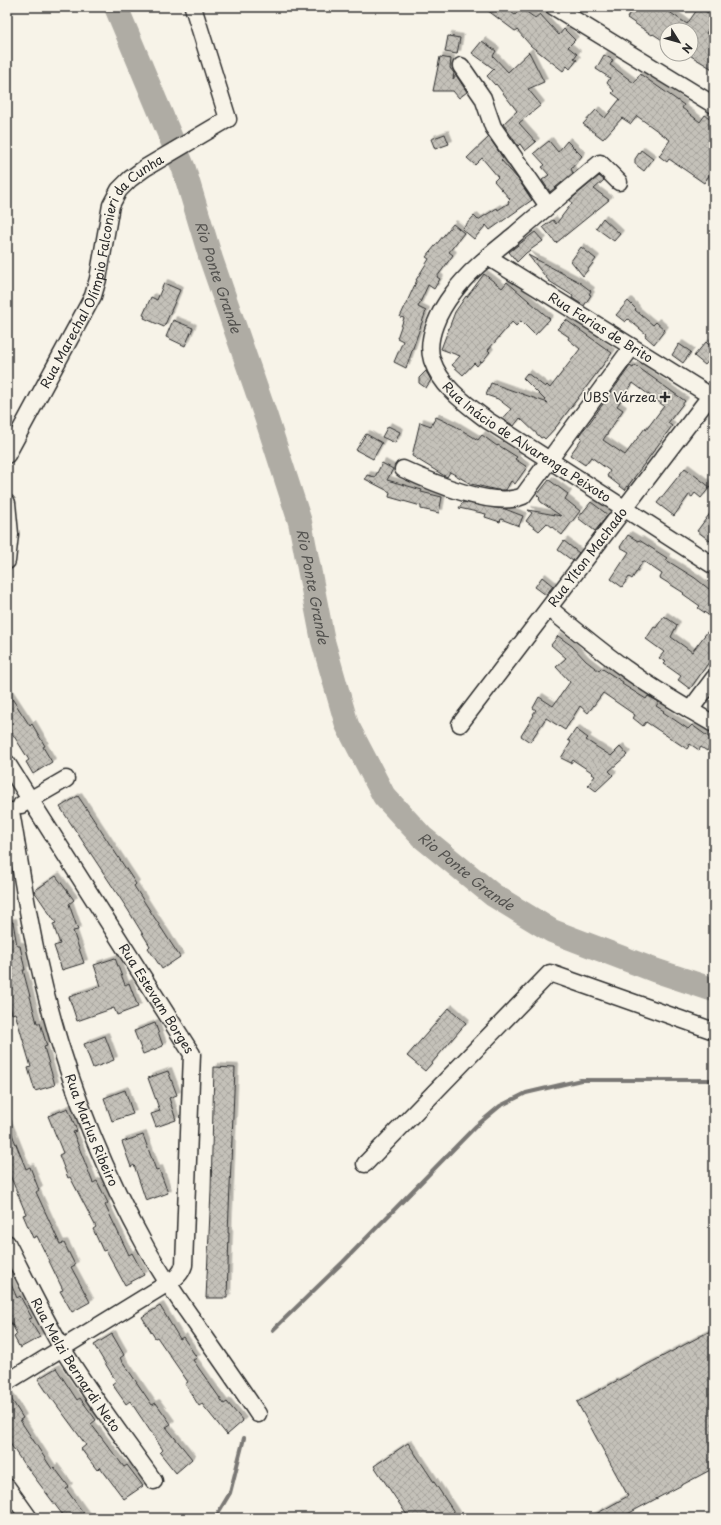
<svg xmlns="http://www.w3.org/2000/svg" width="721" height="1525" font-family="'Playpen Sans',sans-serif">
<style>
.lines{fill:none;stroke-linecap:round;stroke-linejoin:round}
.stream{stroke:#7a7874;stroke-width:4}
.river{stroke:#afaca4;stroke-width:24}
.building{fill:url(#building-cross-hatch);stroke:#2b2b2b;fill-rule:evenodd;filter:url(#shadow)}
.street-casing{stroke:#2b2b2b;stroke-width:19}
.street{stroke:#f7f3e8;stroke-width:16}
.poi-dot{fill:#2b2b2b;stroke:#f7f3e8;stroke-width:1.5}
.labels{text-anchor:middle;stroke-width:3.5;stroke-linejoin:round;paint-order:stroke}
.street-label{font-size:13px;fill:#2b2b2b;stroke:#f7f3e8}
.poi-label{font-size:13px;fill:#2b2b2b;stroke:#f7f3e8;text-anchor:end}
.water-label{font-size:14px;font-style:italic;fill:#53524f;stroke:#f7f3e8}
</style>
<defs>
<pattern id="building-cross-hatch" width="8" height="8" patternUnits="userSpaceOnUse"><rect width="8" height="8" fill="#c4c1b9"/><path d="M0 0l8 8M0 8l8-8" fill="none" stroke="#a9a69f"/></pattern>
<filter id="shadow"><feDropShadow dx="3.5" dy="-3.5" stdDeviation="0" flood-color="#0004"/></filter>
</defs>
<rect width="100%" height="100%" fill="#f7f3e8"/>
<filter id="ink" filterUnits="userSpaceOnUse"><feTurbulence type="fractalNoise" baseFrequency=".025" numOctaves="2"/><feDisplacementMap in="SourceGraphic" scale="8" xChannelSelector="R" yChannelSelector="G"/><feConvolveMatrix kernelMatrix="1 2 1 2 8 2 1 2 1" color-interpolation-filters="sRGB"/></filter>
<g filter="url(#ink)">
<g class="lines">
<path class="stream" d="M273,1330l70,-68 133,-136 24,-20 26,-13 55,-13h133
M215,1518l15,-25 14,-55"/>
<path class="river" id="s1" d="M116,7l68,162 27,90 55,158 34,105 23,119 24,84 37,71 38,41 71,58 59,36 102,39 60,20"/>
</g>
<path class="building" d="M483,7h21l11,8 6,-7 14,10 5,-4 19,21 5,-6 11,11 -7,7 9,7 -3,4 3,2 -7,9 -3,-3 -4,5 -32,-25 -14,-16 -2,1z
M633,7h12l7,5 3,-5h7l25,17 12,-17 15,10v3l-8,13 8,5v32l-23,-14v-26h-24v13l-14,-9 -1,1 -25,-17z
M448,36l12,2 -3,16 -12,-2z
M482,41l14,10 -3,5 15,16 21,-20 15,30 -16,7 13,16 -22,18 17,19 -11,9 -5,-7 -2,2 -15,-22 14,-13 -21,-27 -1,1 -8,-9 7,-7 -22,-16z
M604,55l9,5 -3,5 24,18 6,-9 44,31 -2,3 18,14 5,-7 9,6v47l-10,15 -35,-24 -2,3 -8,-6 11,-16 -33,-24 -6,8 -9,-6 -19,21 -20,-15 13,-14 9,8 15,-19 -8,-6 2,-2 -7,-8 3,-5 -14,-9z
M440,57l11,2 -1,9 4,5 -1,6 3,-4 11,17 -8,6 -6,-7h-20z
M445,134l4,10 -14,5 -4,-10z
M489,137l14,21 -2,2 17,19 14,21 -42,30 -4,-5 -12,14 -12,-10 12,-13 4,4 19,-12 1,2 11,-7 -1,-2 2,-2 -16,-18 4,-4 -16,-19 -7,7 -8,-7z
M549,141l9,11 9,-11 15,15 -11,13 2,4 -23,19 -8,-12 7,-5 -7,-8 3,-2 -11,-12z
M641,150l12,9 -9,12 -9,-7v-5z
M599,176l5,4 -10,9 15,11 -53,43 -13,-16 10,-7 3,4 16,-21 -2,-3z
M603,218l17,16 -6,7 -18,-13z
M453,224l11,9 -15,19 4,3 -16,22 3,2 -6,10 -6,-4 -10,22 8,4 -20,57 -12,-6 9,-21 -6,-3 7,-20 -4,-1 17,-37h-1l13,-21 -3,-2z
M535,232l8,9 -17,12 -9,9 -8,-10z
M581,247l15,12 -13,17 -12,-15z
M528,255l51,27 12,9 -2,3 2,1 -7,11 -12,-8 1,-2 -24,-15z
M484,274l18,14 5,-6 43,37 -15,16 -14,-14 -5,5 -4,-4 -24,28 2,2 -8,10 -1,-1 -4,5 -3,-3 -11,12 -11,-10 8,-9 -19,-7 14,-37 11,-16 1,1z
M164,283l16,7 -16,37 -20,-9 1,-2 -2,-1 8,-18 6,3z
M628,301l8,8 -1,1 18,15 3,-3 9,8 -11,14 -9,-8 1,-2 -18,-15 -3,3 -9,-7z
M173,320l20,8 -8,18 -19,-9z
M566,320l46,33 -56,74 -11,12 -2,-2 -2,1 -21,-20 -6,8 -11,-7 8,-10 -13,-10 -12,-4 5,-12 57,20 -25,-25 4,-5 18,14 2,-2 3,3 30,-39 -12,-10 1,-2 -12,-8z
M706,342l8,8v5l-9,10 -11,-9z
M679,344l12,8 -8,11 -11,-8z
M635,365l50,36 -17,22 4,3 -47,64 -18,-14 3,-5 -19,-14 -6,8 -15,-10 12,-17 -3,-3 11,-13 40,-56 3,2zM633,383l31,23 -18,24 -1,-2 -20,27 -22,-15 20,-30 -6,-4z
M426,371l5,9 -5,8 -7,-5v-5z
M436,417l19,9 23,14 4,-5 15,11 1,-1 19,12 -2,2 12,8 -12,17 -4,-3 -5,9h-9l-26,-6 -21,-12 -3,5 -4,-2 -31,-19 8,-34 11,4z
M388,426l12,6 -5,11 -13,-6z
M366,434l16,9 -9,16 -17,-9z
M382,463l11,6 -6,11 35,10 -1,2 21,5 -3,16 -18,-4v-3l-32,-9 1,-5 -25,-13 2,-4 8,2z
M685,468l25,19 -9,11 -6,-5 -3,4 -3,-2 -15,21 -17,-13z
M549,480l19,14 -3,5 15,12 -18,24 -15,-12 -8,8 -13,-10 6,-8 -4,-3 33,6 -20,-14 -2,-3 1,-1 -3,-3z
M463,502l32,6 10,1 18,7 -4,10 -18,-7 -1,3 -15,-5 1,-3 -27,-6z
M591,502l17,13 -13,16 -17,-13z
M714,508v36l-17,-13z
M628,535l10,6 1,-1 28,18 -1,2 29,18 19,15v26l-16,-11 2,-2 -17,-12 1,-1 -24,-15 2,-4 -19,-13 -11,18 -3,-2 -7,10 -11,-8 18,-27 -9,-5z
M564,541l15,12 -6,8 -15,-11z
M542,577l11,9 -7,9 -11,-8z
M664,616l13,9 -6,12 21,15 22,-29v32l-24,34 -12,-9 3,-4 -17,-12 2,-2 -7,-4 5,-6 -18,-13 8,-12 2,1z
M558,636l14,10 14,15 13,10 2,-3 22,14 -1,2 24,15 2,-3 11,6 -3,4 8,5 -1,1 25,17 4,-4 22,16 -7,10 -6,-4 -2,3 -9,-6 -3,5 -41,-27 -3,4 -10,-8 2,-3 -32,-22 -15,20 -8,-7 -15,24 -19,-12 -16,24 -9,-6 13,-21 -1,-1 3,-4 -3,-2 6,-11 14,9 17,-24 -14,-15 10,-9 -15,-13z
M7,691l23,35 2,-2 13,22 -2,1 9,15 -19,12 -7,-12 3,-2 -22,-35z
M576,729l12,9 -2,2 25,16 9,-9 7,8 -18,16 4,4 -17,16 -8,-6 7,-9 -3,-2 1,-1 -20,-13 -2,3 -10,-5 10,-16 -3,-2z
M78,796l58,88 -2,2 46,71 -18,12 -14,-21 2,-2 -22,-36 -68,-103z
M56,876l18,24 -5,4 9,26 -5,1 11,32 -22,7 -8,-24 6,-2 -7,-20 3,-1 -22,-32z
M13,922l4,24h3l5,24h-2l14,53h3l7,23 -3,1 11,38 -20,6 -7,-23 3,-1 -16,-54 -3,1 -5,-19v-72z
M115,958l10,27 4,-2 9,24 -21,8 -3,-7 -37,13 -8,-24 32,-11 -7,-21z
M449,1008l17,15 -41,48 -18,-15z
M155,1023l8,23 -20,8 -9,-23z
M105,1036l9,24 -21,8 -9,-24z
M214,1067l21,1 -7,165h1l-2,65h-21l5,-107z
M168,1071l9,24 -8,3 7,22 -20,7 -5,-13 9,-3 -12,-33z
M125,1090l8,24 -21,7 -8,-23z
M68,1108l9,23 -4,1 20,51 4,-2 11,22 -3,2 24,50 3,-2 12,22 -19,10 -19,-35 -3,1 -10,-22 3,-2 -26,-50 -2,1 -9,-23 4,-2 -15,-37z
M7,1122l19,47 4,-2 9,23 -3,2 24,52 4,-1 11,22 -4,2 19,35 -18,10 -12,-21 3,-1 -26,-54 -4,2 -10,-23 3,-1 -19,-46z
M143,1135l13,35 3,-1 9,24 -22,8 -12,-36 -3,2 -9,-25z
M7,1275l10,23 3,-2 12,22 -3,1 11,18 -20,11 -6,-11 3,-3 -10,-19z
M160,1306l20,33 3,-2 14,21 -4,2 31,44 3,-2 16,19 -16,14 -25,-31 -3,2 -14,-22 3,-2 -31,-45 -2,1 -13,-21z
M714,1329v139l-94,50h-31l39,-22 -51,-94z
M112,1334l12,21 -4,3 32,47 4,-2 15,21 -5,3 26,32 -16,14 -16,-20 3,-3 -33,-49 -4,3 -14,-20 4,-3 -22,-36z
M56,1368l21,32 3,-2 16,22 -5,4 33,43 3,-2 16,21 -19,13 -24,-32 -3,3 -16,-21 5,-4 -33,-45h-1l-14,-21z
M7,1392l16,26 -3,2 32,49 2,-2 15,20 -3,2 21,29h-22l-39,-52h-1l-18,-27z
M408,1443l50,75h-49l-35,-52z"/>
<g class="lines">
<defs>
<g id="street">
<path d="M554,7l160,98"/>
<path d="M461,66l22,32 10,29 55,79"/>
<path id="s2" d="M619,182l-19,-19c-29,24 -59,49 -88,74 -21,17 -43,34 -59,56 -13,17 -28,45 -21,67 9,27 34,44 55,60l227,146"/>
<path id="s3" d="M488,257l226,141"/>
<path id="s4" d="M7,455l86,-159 5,-17 13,-74 8,-15 11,-11 15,-11 83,-49 -35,-112"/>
<path d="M403,469c28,13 91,40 120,27l109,-149"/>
<path d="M7,503l3,31 -3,27"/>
<path d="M549,608c25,21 50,42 77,61 27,20 57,37 86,54"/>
<path d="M690,710l24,-32"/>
<path id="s5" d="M460,724l254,-333"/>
<path id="s6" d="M7,763l185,291 -8,211c-3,9 -8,13 -16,18l-161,99"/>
<path d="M21,805l45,-26"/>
<path id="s7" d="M11,811c8,47 15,94 25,141 22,103 60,205 111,297 15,26 32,51 49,75 21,30 42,60 62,90"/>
<path d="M365,1164l185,-191 164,58"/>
<path id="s8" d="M7,1243c18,35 35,71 55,105 28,46 61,89 92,133"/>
<path d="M7,1487l22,31"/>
</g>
</defs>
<use href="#street" class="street-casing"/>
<use href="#street" class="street"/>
</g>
</g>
<path class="poi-dot" d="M663 391h4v4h4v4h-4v4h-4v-4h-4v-4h4z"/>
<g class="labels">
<g class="street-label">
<text dy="5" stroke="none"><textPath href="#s4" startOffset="211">Rua Marechal Olímpio Falconieri da Cunha</textPath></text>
<text dy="5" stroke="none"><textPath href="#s3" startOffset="133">Rua Farias de Brito</textPath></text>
<text dy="5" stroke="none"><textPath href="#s2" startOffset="424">Rua Inácio de Alvarenga Peixoto</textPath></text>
<text dy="5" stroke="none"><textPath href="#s5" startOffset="210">Rua Ylton Machado</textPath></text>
<text dy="5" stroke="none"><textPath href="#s6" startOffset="279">Rua Estevam Borges</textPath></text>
<text dy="5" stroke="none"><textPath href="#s7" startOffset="330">Rua Marlus Ribeiro</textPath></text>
<text dy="5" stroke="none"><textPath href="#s8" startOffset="140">Rua Melzi Bernardi Neto</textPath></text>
</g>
<g class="poi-label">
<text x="656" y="402">UBS Várzea</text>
</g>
<g class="water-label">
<text dy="5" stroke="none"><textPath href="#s1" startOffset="289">Rio Ponte Grande</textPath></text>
<text dy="5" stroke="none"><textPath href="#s1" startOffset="613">Rio Ponte Grande</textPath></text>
<text dy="5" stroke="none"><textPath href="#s1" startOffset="948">Rio Ponte Grande</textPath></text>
</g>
</g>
<rect width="721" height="1525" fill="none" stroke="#f7f3e8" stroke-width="24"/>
<rect x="12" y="12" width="697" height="1501" fill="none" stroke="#2b2b2b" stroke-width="1.5" filter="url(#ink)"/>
<g transform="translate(679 42) rotate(127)"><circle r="19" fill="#f7f3e8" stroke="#a5a39c"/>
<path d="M0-3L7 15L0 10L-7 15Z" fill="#2b2b2b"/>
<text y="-6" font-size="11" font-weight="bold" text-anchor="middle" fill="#2b2b2b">N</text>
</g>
</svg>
